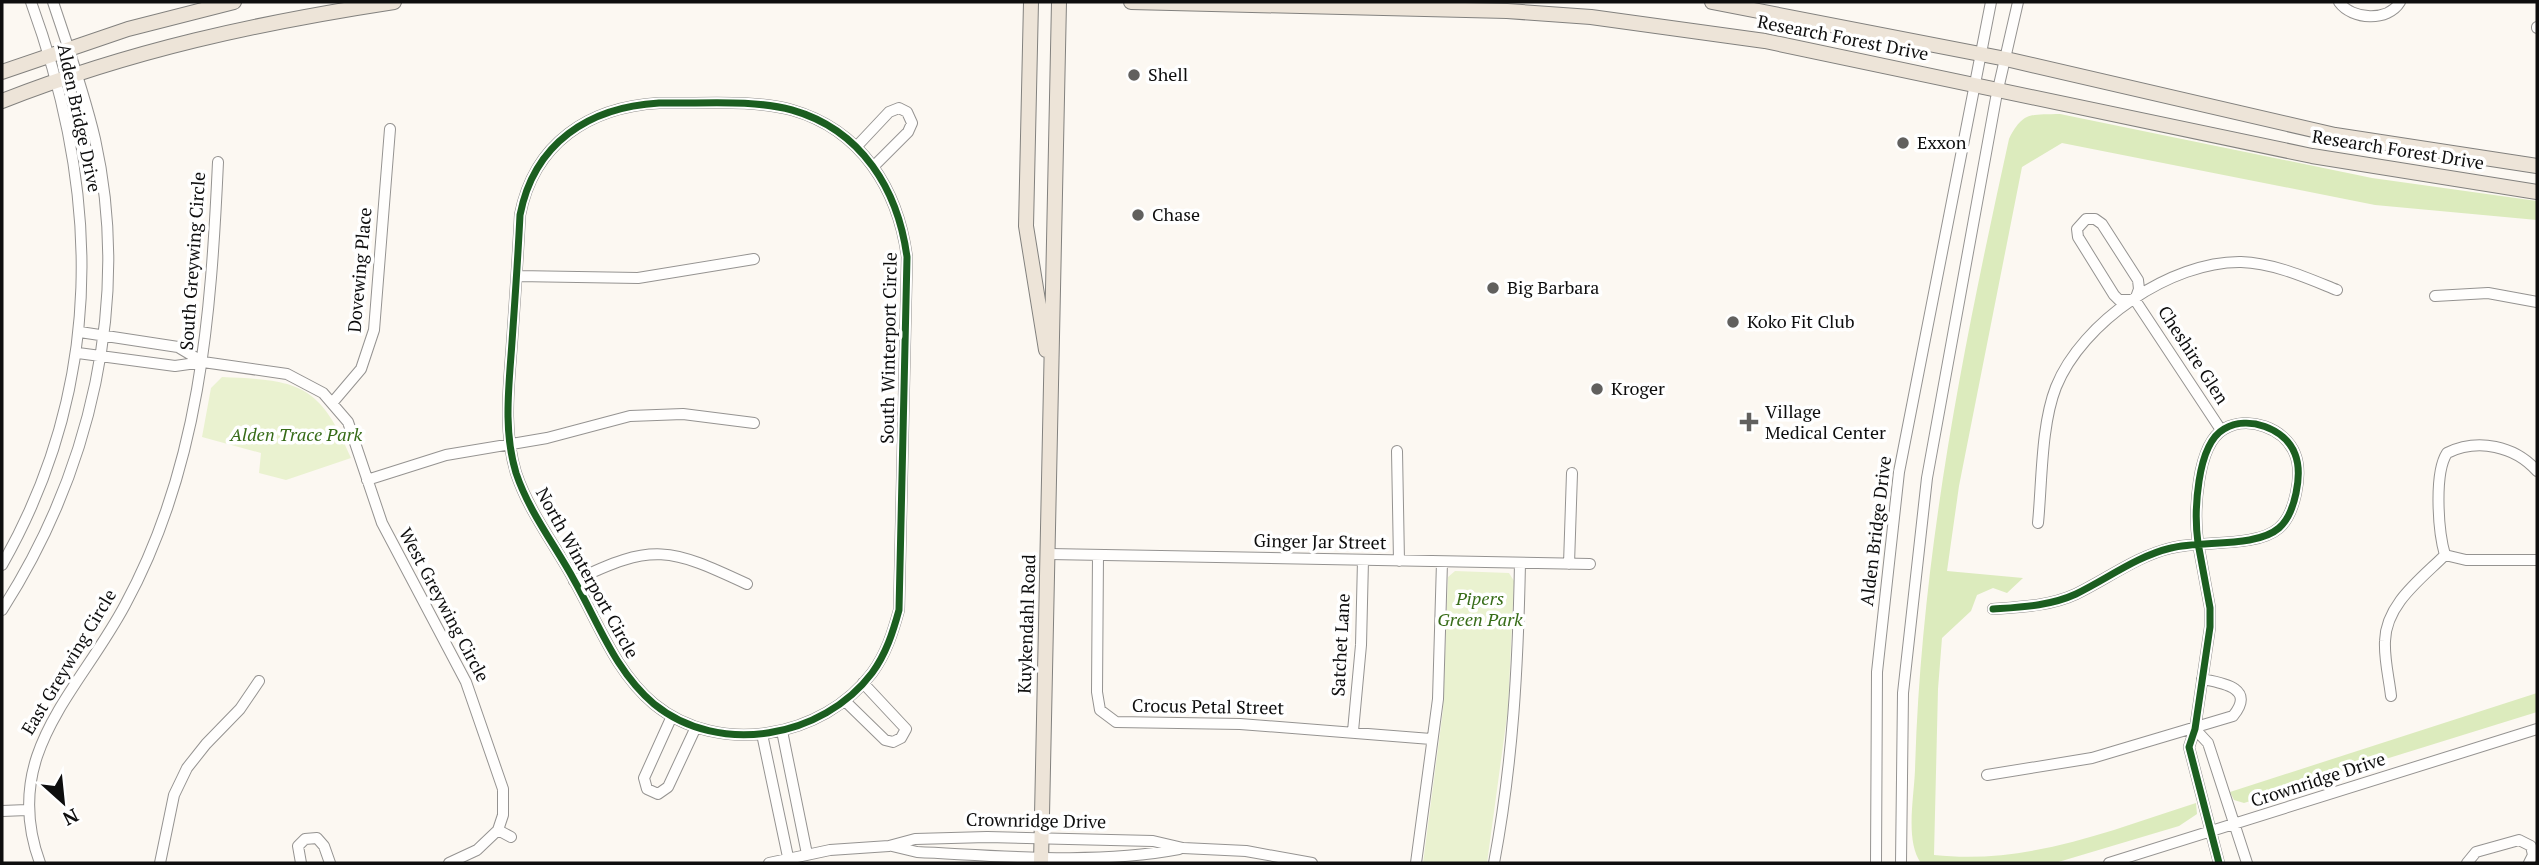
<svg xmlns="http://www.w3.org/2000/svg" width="2539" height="865" font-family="'PT Serif',serif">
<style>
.green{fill:#eaf2d0}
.forest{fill:#dcebbd}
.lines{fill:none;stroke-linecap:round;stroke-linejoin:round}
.minor-casing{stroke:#959391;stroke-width:12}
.major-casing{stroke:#82817e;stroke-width:16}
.minor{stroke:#fffefd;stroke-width:10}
.major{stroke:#ede4d8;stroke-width:14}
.cycleway-casing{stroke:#fff;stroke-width:11}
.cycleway{stroke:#1b5e20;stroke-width:7}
.poi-dot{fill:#61605e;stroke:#fff;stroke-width:2.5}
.labels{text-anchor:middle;stroke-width:7;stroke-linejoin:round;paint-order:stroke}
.street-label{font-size:18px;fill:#0e0e0e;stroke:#fff}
.poi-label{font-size:18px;fill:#0e0e0e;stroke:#fff;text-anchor:start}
.park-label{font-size:18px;font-style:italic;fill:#376c18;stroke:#fff}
</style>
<rect width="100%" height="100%" fill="#fcf8f2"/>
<path class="green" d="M222,377c77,3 98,7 129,81l-65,22 -27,-7 2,-20 -59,-16 9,-49z
M1455,571l54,2 5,8 -6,128 -21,154h-64l20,-153 5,-133z"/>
<path class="forest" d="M2060,114l312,64 165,23v19l-162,-15 -313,-62 -40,24 -63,319 -12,85 76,7 -16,15 -14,-5 -16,7 -6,16 -29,27 -4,51 -4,166c93,10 175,-24 262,-52l1,11 -18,12 -124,37h-134c-16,-22 -7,-65 -6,-93 6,-214 48,-422 94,-631 14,-28 22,-24 51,-25z
M2537,693v19l-293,91 -10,-3 -4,-8z"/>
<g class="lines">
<defs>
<path id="minor" d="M2339,2c13,18 49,20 61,0
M2537,27v1
M659,103c43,1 92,-4 133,7 70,20 106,80 115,147l-8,353c-6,22 -13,44 -27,63 -49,65 -153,84 -218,31 -39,-33 -55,-80 -80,-124 -19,-35 -45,-68 -58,-107 -13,-43 -7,-87 -4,-131 3,-43 6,-85 8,-127 14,-72 69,-108 139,-112z
M857,146l32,-34 10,-4 8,4 5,11 -4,9 -34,34
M2086,219h9l7,5 36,56 1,9 -4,11h-16l-5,-5 -36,-58 -1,-8z
M517,276l121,2 116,-19
M2435,296l53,-3 49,9
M2135,300l86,130
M80,332l98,15 25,15
M78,353l97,13 28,-4 84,12 36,19 25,29 34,101 84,159 37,107v26l-5,15 -21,20 -28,13
M333,402l28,-33 13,-39 16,-201
M1397,451l2,110
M367,480l79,-25 101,-17 83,-22 53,-2 71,9
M2038,523c4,-41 3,-98 18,-136 26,-65 115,-126 185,-125 33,1 66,16 96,28
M1049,554l541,10
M1098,555l-1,137 3,18 16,12 124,2 191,15
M2445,555c-7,-24 -11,-82 2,-102 31,-15 68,-7 90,18
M2445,555l21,5h71
M1569,564l3,-91
M2,565c103,-181 99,-371 29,-563
M574,581c79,-39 96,-33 173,3
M1993,609c28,-2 57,-3 83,-15 31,-15 61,-38 95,-46 30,-8 85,0 108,-20 16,-14 24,-54 16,-74 -10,-26 -47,-39 -71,-25 -28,16 -30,85 -26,114l12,65v19l-15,102 -6,18 30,116
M2,610c89,-139 129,-309 93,-471 -11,-47 -27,-92 -42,-137
M2391,696c-2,-18 -7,-37 -6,-55 1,-37 36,-62 60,-86
M845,701l40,39 8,2 8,-4 5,-9 -43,-46
M672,716l-28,62 3,11 11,5 10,-7 28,-60
M2195,729l13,14 39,120
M782,731l25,123
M1353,731l8,-86 2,-85
M762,734l26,123
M1987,775l105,-17 141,-42c23,-28 -10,-33 -31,-37
M2,811l25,-1
M498,830l13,7
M892,846l25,6c86,4 177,13 262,-3
M40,863c-40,-109 38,-170 85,-258 75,-138 86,-289 93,-443
M160,863l14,-68 13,-27 19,-24 34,-35 19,-28
M301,863l-3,-17 7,-7 12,-1 7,8 6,17
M769,863l61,-13 59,-4 26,-7 72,-2 166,4 30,7 63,3 66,12
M1416,863l22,-164 4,-137
M1494,863c19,-101 24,-197 26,-300
M1876,863l1,-191 22,-200 92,-470
M1901,863l2,-170 24,-215 69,-380 22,-96
M2109,863l428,-134
M2467,863l9,-11 43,-12 12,6 2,9 -4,8"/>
<path id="major" d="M1031,2l-5,224 20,124
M1131,2l376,9 84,6 174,24 547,115 225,36
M1712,2l294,57 329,76 202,31
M2,72l126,-43 106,-27
M2,101c130,-51 255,-78 392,-99
M1041,863l18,-861"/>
</defs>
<use href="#minor" class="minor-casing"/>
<use href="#major" class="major-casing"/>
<use href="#minor" class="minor"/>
<use href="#major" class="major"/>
<defs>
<path id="cycleway" d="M659,103c43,1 92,-4 133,7 70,20 106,80 115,147l-8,353c-6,22 -13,44 -27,63 -49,65 -153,84 -218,31 -39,-33 -55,-80 -80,-124 -19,-35 -45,-68 -58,-107 -13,-43 -7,-87 -4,-131 3,-43 6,-85 8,-127 14,-72 69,-108 139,-112z
M1993,609c28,-2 57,-3 83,-15 31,-15 61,-38 95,-46 30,-8 85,0 108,-20 16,-14 24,-54 16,-74 -10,-26 -47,-39 -71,-25 -28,16 -30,85 -26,114l12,65v19l-15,102 -6,18 30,116"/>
</defs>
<use href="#cycleway" class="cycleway-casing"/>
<use href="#cycleway" class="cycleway"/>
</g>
<g class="poi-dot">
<circle cx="1134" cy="75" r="7"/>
<circle cx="1903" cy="143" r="7"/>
<circle cx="1138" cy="215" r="7"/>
<circle cx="1493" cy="288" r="7"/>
<circle cx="1733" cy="322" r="7"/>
<circle cx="1597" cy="389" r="7"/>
<path d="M1745.5 411.5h7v7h7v7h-7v7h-7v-7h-7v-7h7z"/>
</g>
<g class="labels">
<g class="street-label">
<text transform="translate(1843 38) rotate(11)" y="6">Research Forest Drive</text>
<text transform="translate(79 118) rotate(78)" y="6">Alden Bridge Drive</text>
<text transform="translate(2398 150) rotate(9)" y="6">Research Forest Drive</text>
<text transform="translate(193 261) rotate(-86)" y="6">South Greywing Circle</text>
<text transform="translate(360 270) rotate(-85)" y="6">Dovewing Place</text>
<text transform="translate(889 348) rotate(-89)" y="6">South Winterport Circle</text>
<text transform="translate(2193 355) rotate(57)" y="6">Cheshire Glen</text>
<text transform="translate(1876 531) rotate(-83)" y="6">Alden Bridge Drive</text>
<text transform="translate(1320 542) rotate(1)" y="6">Ginger Jar Street</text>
<text transform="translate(587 573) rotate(61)" y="6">North Winterport Circle</text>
<text transform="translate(444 605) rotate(62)" y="6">West Greywing Circle</text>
<text transform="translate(1027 624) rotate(-88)" y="6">Kuykendahl Road</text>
<text transform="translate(1341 645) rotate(-87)" y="6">Satchet Lane</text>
<text transform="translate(69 662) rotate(-59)" y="6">East Greywing Circle</text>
<text transform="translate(1208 707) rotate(1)" y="6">Crocus Petal Street</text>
<text transform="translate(2318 780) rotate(-18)" y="6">Crownridge Drive</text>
<text transform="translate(1036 821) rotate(1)" y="6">Crownridge Drive</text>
</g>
<g class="poi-label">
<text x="1148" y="81">Shell</text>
<text x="1917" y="149">Exxon</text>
<text x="1152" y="221">Chase</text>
<text x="1507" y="294">Big Barbara</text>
<text x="1747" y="328">Koko Fit Club</text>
<text x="1611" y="395">Kroger</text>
<text x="1765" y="418">Village<tspan x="1765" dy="21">Medical Center</tspan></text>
</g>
<g class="park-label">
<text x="296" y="441">Alden Trace Park</text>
<text x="1480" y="605">Pipers<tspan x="1480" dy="21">Green Park</tspan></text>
</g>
</g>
<rect width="2539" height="865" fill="none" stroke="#0e0e0e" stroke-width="7"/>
<g transform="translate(63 802) rotate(153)" stroke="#ffffff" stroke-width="5" paint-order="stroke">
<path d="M0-5L12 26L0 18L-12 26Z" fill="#0e0e0e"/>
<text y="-10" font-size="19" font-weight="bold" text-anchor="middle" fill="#0e0e0e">N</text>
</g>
</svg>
